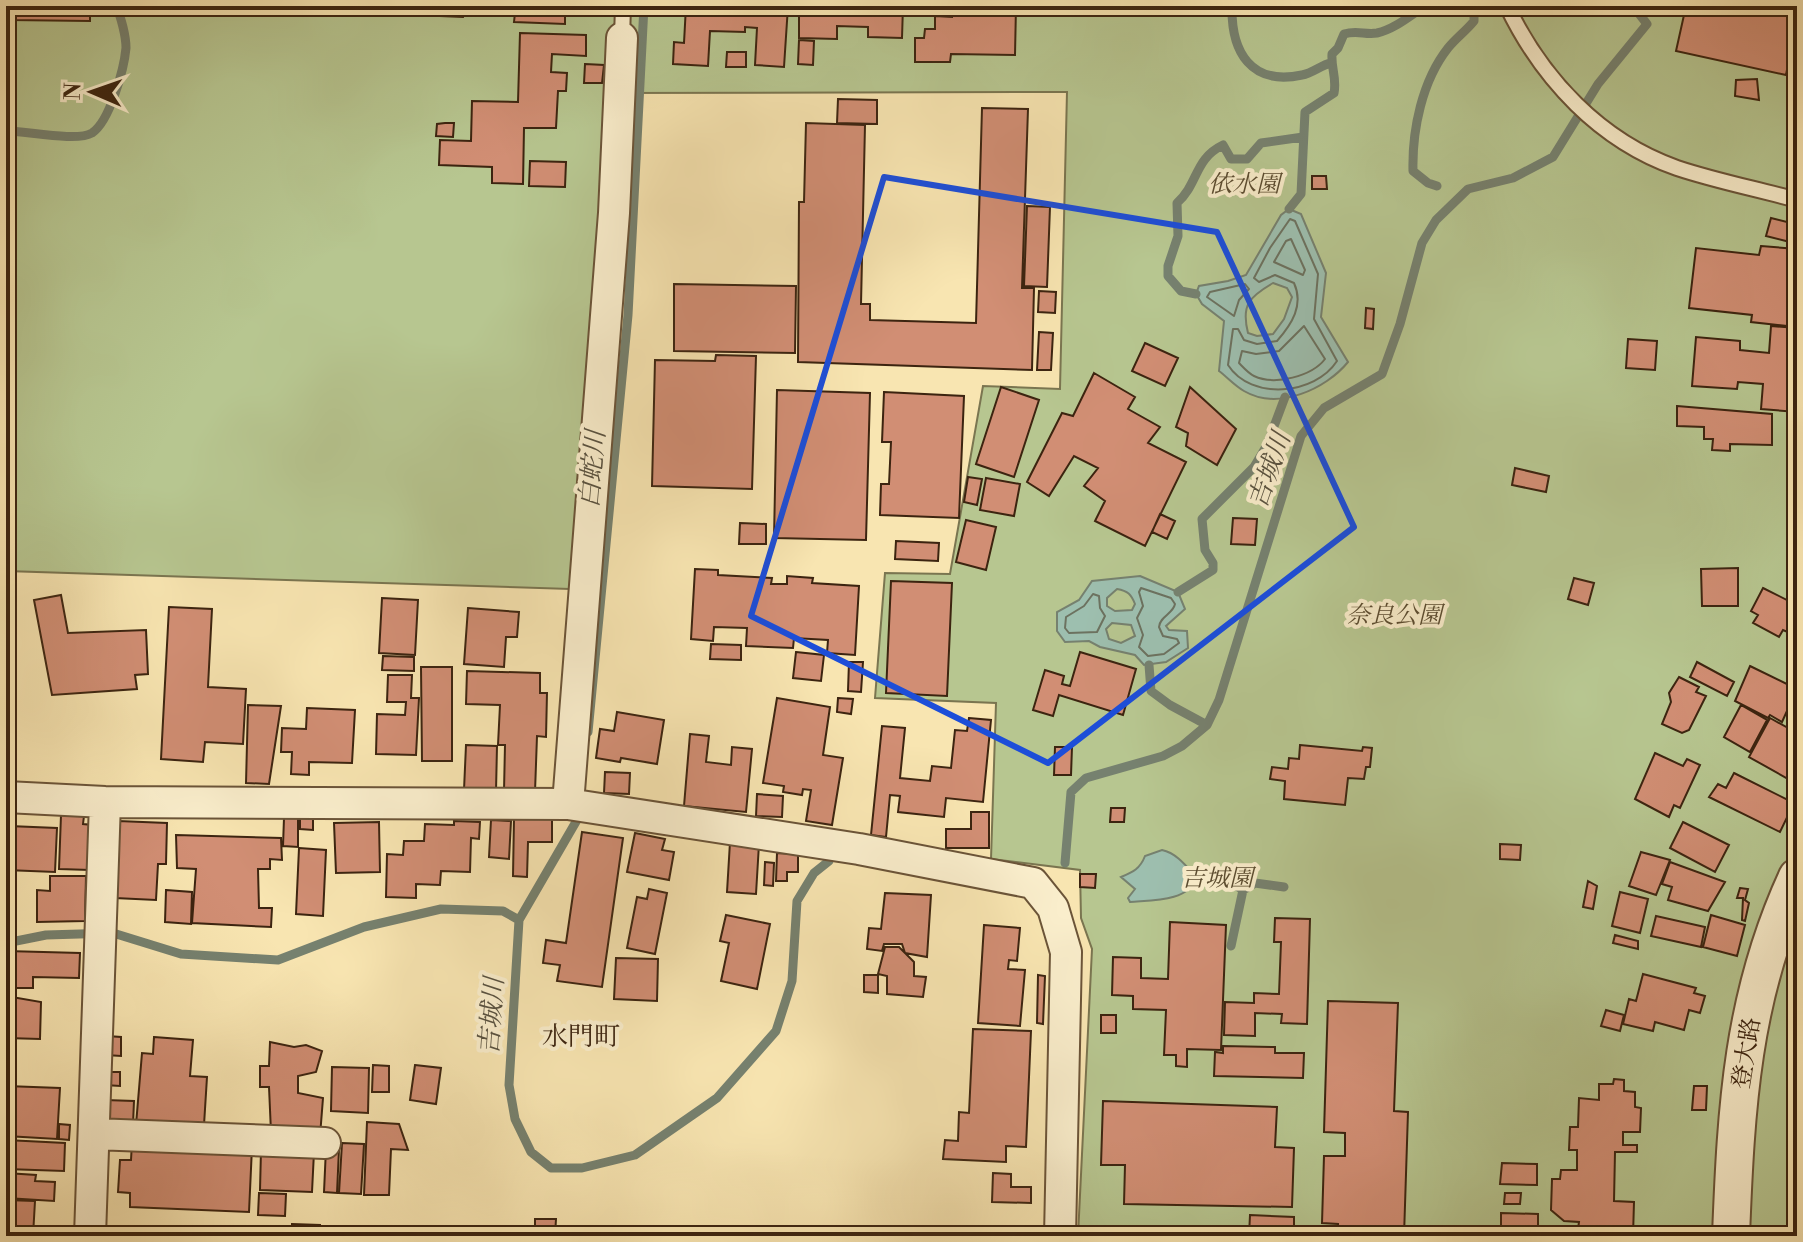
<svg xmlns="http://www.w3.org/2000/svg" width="1803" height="1242" font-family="'Libre Bodoni','Noto Serif JP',serif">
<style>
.green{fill:#b7c690;stroke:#7a7550;stroke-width:2}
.water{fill:#9dbfaf;stroke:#76816f;stroke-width:2;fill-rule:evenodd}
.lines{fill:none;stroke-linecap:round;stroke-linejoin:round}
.shore{stroke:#6c7260;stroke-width:2}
.stream{stroke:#76816f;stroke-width:9}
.building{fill:#d18e74;stroke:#3c2410;stroke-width:2}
.service-casing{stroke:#6b5438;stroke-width:18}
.minor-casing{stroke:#6b5438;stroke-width:34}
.tertiary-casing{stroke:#6b5438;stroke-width:40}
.service{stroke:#faeecc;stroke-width:14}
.minor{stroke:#faeecc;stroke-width:30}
.tertiary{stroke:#faeecc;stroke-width:36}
.marked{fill:none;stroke:#1d4ed8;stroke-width:6;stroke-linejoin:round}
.labels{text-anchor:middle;stroke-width:8;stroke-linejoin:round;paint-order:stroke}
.park-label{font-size:24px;font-style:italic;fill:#5b4c30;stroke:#faeecc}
.street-label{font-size:24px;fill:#3c2410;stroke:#faeecc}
.water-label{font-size:26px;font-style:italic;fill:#595240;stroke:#faeecc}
.neighbourhood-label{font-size:26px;fill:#3c2410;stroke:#faeecc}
</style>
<rect width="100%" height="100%" fill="#f8e5b1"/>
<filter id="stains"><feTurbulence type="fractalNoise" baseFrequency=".0025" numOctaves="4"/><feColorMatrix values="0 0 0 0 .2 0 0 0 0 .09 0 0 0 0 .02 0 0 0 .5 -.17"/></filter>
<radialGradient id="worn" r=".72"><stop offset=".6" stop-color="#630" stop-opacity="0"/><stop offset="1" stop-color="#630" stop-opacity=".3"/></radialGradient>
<path class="green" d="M6,6h1791v1230h-719l14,-287 -11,-31 -1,-48 -89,-11 5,-156 -121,-5 10,-125 65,1 33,-188 77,3 7,-297 -460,1 -4,131 -33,365 -564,-18z"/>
<path class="water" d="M1289,209l12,5 25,59 -5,44 27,45c-22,27 -70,49 -104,29 -9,-5 -17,-14 -25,-20l5,-50 -22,-17 -6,-10 3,-8 29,-5 18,-6 35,-60zM1273,283l14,5 5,9 -8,22 -11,15 -16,2 -9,-3c-7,-28 1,-36 25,-50z
M1140,576l38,16 7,17 -19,17 3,4 18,1 1,17 -22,14 -22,3 -9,-10 -35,-8 -11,-6 -24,1 -8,-11v-19l22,-12 13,-19zM1117,589c11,2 14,5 18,15l-3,6 -17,1 -8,-5v-8zM1112,623l19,2 4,11 -14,7 -12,-4 -3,-10z
M1162,850c15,3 25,17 35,28 -9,24 -46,22 -67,24l-2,-4 7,-9 -14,-12c12,-5 19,-8 24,-21z"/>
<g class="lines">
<path class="shore" d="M1290,219l5,2 23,53 -4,45 23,42c-22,34 -86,40 -109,4l5,-36h5l6,11 13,4 20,-3c15,-17 27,-36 17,-58l-19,-8 -16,7 -5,-4 16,-30z
M1291,239l14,31 -2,5 -29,-13 12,-21z
M1245,284l4,5 -10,11 -5,16 -27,-19 3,-5z
M1304,326l21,33c-13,17 -50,27 -71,17 -6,-3 -11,-9 -15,-13l3,-12 14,3 23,-3z
M1141,588l30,10 4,6c-2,10 -15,12 -16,23l4,9 14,3 2,4 -15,11 -16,2 -9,-9 4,-12 -6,-17 6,-12 -4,-14z
M1093,594l6,2 1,12 5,8 -8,16 -28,1 -4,-5 1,-11 18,-11z"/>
<path class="stream" d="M1232,6c-1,46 19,80 70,69 11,-2 19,-10 29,-12
M6,131c20,0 71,11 86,2 18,-12 32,-64 34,-85 0,-12 -5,-31 -10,-42
M1437,186l-9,-3 -15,-12c-1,-41 9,-90 35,-123 8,-10 18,-17 26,-27v-15
M1289,209l12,-15 4,-82 29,-19c3,-15 -3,-24 -2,-39l6,-6 6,-14c13,-4 21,1 33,-1 18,-4 34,-18 48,-27
M1196,294l-15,-3 -13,-15v-10l10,-30 -1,-33c22,-20 17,-44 46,-58l8,14h16l14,-16 42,-6
M1178,592l35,-22v-7l-8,-13 -3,-31 52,-52 13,-22 18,-48
M1149,665l2,26 19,14 37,20
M588,732l40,-417 16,-309
M1065,863l6,-71 15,-14 77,-22 19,-10 25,-21 12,-25 82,-264 23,-28 58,-34 18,-50 22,-81 14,-23 32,-31 45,-11 40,-21 45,-73 49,-60 -14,-18
M1197,878l24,-2 22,14 -12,56
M1243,890l12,-7 29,4
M519,920l58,-100 1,-10
M6,943l40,-8 67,-2 68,21 97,6 86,-33 77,-18 62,2 16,9 -10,165 6,34 16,33 20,16h31l53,-13 82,-57 59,-67 16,-50 5,-80 17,-28 15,-12"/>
</g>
<path class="building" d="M11,6h79v15l-80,-1z
M392,6h173v18l-51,-2 1,-9 -51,-2 -1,6 -71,-3z
M686,6h102l-4,61 -29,-2 2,-37 -12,-1v5l-35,-1 -2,35 -35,-2 1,-22 10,1z
M815,6h88l-1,32 -34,-1v-10l-31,-1v13l-38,-1v-23h16z
M952,6h64l-1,49 -64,-1 -1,8h-35v-24h9l1,-9h10v-13l17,1z
M1686,6h55l56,12 -11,57 -110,-24z
M520,33l66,2v21l-34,-2 -1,18 16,1 -1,18h-8l-2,37h-32l-1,56 -31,-1v-16l-53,-2 1,-25 31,1 1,-40 46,1z
M799,40l15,1 -1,24 -15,-1z
M727,52h19v15h-20z
M585,64l19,1 -2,18h-18z
M1757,79l2,21 -24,-4 1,-16z
M838,99l39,1v24l-40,-1z
M982,108l46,1 -6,179h12l-2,82 -234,-8 1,-160h5l2,-79 59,2 -4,179h9v16l106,3z
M445,123h9l-1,14 -17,-1 1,-12z
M530,161l36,1 -1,25 -36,-1z
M1312,176h14l1,13h-15z
M1027,206l23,1 -3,80 -23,-1z
M1771,218l24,6 -5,18 -24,-6z
M1761,246l36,3v78l-46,-5 1,-7 -63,-7 7,-60 63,7z
M674,284l122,2 -1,67 -121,-2z
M1039,291l17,1 -1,21 -17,-1z
M1366,308l8,1 -1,20 -8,-1z
M1771,326l26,2v84l-36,-3 2,-25 -25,-2 -1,7 -45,-3 4,-49 44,4v9l29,3z
M1039,332l14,1 -2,37h-14z
M1628,339l29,2 -2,29 -29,-2z
M1145,343l33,15 -13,28 -33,-15z
M716,355l40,1 -4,133 -100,-3 3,-126 60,1z
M1094,373l41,24 -7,12 32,18 -12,16 38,19 -41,84 -50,-25 10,-20 -21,-15 14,-18 -24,-12 -25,40 -22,-14 35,-69 11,3z
M1001,387l38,13 -25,77 -38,-13z
M1190,387l46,42 -19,36 -31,-19 2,-13 -12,-6z
M777,390l93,3 -4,147 -92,-2z
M884,392l80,4 -5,122 -79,-3 1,-31h8l2,-42h-9z
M1677,406l95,8v31l-42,-1v7l-18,-1 1,-11h-9v-12l-27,-1z
M1515,468l34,8 -3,16 -34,-7z
M968,477l14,2 -5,26 -13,-3z
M986,478l34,6 -6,32 -34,-6z
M1160,514l15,7 -8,18 -15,-7z
M1233,518l24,1 -2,26 -24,-1z
M966,520l30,7 -10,43 -30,-8z
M740,523l26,1v20h-27z
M896,541l43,2 -1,18 -43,-2z
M1738,568v38h-36l-1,-37z
M695,569l23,1v5l54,3 -1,6h16v-8l26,2 -1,5 47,3 -4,69 -28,-2 1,-13 -34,-2 -1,10 -47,-2 1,-18 -33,-1 -1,14 -22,-2z
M1797,569v23l-9,-4z
M1574,578l20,5 -6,22 -20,-6z
M891,581l61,2 -5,113 -61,-3z
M1763,588l34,17v31l-14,-6 -4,7 -26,-14 5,-8 -7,-4z
M61,595l7,38 78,-3 2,44 -13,1 2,14 -85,6 -18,-95z
M382,598l36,2 -3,55 -36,-2z
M169,607l43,2 -4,78 38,2 -3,55 -38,-2 -2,20 -42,-3z
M468,608l51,4 -2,25h-11l-2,30 -40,-3z
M711,644l30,1v15l-31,-1z
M796,652l28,3 -3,26 -28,-3z
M1080,652l56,17 -13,46 -64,-20 -6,21 -20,-6 12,-40 19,6 -2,8 8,2z
M383,656l31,1v14l-32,-1z
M849,662h14l-2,30 -13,-1z
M1697,662l37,20 -7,14 -37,-19z
M1750,666l47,23 -15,33 -12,-7 -2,3 -33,-17z
M421,667h31v94h-30z
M467,671l73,2v20h7l-1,44 -9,-1 -2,56 -31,-1 1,-46h-7l2,-40 -34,-1z
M388,675h24l-1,23h8l-3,57 -40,-1 1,-40 28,1 1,-13h-19z
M1679,677l20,10 -3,5 10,4 -17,34 -7,3 -20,-9 9,-22 -2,-9z
M777,698l53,9 -7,48 20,3 -11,67 -26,-4 5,-31 -8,-1 -1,6 -19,-3 1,-6 -21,-3z
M838,698l15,1 -2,15 -14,-2z
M248,705l33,1 -12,78 -23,-1z
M1741,705l26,15 -17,32 -26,-15z
M307,708l48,2 -3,53 -43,-1v13l-18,-1 1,-22h-11l1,-24 24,1z
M617,712l47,8 -7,44 -36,-6 -1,4 -24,-4 4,-29 14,2z
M969,718l22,2 -8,82 -37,-4 -2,19 -46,-5 2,-16 -10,-1 -4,42 -15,-2 11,-109 23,2 -5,50 30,3 2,-15 19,2 4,-38 12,1z
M1770,718l27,15v51l-48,-27z
M690,734l19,2 -3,26 25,3 1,-18 20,2 -6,63 -62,-6z
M466,745l31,1 -1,45 -32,-1z
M1300,745l62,6 1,-4 9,1 -2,19h-4l-2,12 -16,-1 -3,27 -61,-6 1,-18 -15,-2 2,-12 16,2 1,-11 10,1z
M1055,747h17l-1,28h-17z
M1655,753l28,13 4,-7 13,6 -20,43 -6,-3 -5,12 -34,-18z
M605,772l25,1 -1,21 -25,-1z
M1734,773l60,30 -14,29 -71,-35 9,-13 8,4z
M757,794l26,2 -1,21 -26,-1z
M1111,808h14l-1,14h-14z
M971,812h18v36h-43v-19h25z
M61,815l23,1 -1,8 10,1 -3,45 -31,-1z
M6,817h3v9l48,2 -2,44 -49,-2z
M284,818h14v29l-15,-1z
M300,818l13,1v11l-13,-1z
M514,818l38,1v23h-24l-1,35 -14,-1z
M491,820l20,1 -2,38 -20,-2z
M118,821l49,2 -1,41h-8l-2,36 -41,-2z
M454,821l26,1 -1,17 -8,-1 -1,34 -29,-1 -1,14 -24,-1v14l-30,-1 1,-43 16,1 1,-14h20l1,-17 29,1z
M379,822l1,50 -44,1 -2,-50z
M1683,822l46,23 -14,27 -45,-24z
M582,832l41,6 -21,149 -45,-6 3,-16 -17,-2 3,-23 20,3z
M635,833l30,6 -3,11 12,2 -5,28 -42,-8z
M176,835l105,3 1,22 -12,-1v10h-12l1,39h13l-1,19 -79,-4 4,-54 -19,-1z
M730,842l29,2 -3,50 -29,-2z
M1500,844l21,1 -1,15 -20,-1z
M299,848l27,2 -3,66 -27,-2z
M1641,852l29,8 -14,35 -27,-9z
M777,853l21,1v18h-11v9h-11z
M765,862l9,1 -1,23 -9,-1z
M1670,862l55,20 -17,29 -40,-11 4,-13 -10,-3z
M1080,874h16l-1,14 -15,-1z
M50,876h36l-1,45 -48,1v-32l13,1z
M1588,881l9,5 -4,23 -10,-2z
M1740,888l8,1 -3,11 4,3 -4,18 -3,-1 1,-22h-6z
M649,889l18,4 -12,61 -28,-6 10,-51 10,2z
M166,890l26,2 -1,32 -26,-2z
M1620,892l28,7 -8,34 -28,-7z
M885,893l46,2 -4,62 -22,-4 -3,-9h-18l-2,7 -15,-2 2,-21 12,1z
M726,915l44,9 -13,65 -36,-8 8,-38 -9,-2z
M1711,915l34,10 -8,31 -34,-9z
M1656,916l49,11 -4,20 -50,-11z
M1275,918l35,1 -3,105 -26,-1 1,-9 -27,-1v23l-31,-1 1,-33 29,1v-10l25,1 2,-52h-7z
M1170,922l56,3 -5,125 -34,-1v18l-11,-1v-11h-12l2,-45 -33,-1v-13l-21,-1 1,-38 28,1v20l27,1z
M984,925l36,3 -3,33 -8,-1 -1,9 17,1 -5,56 -42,-3z
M1615,935l23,6v8l-25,-6z
M885,947h14l15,15v14l12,1 -3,20 -36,-3v-18l-9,-2z
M6,951l74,2 -1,25 -46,-1v11h-27z
M616,958l42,1 -1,42 -43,-2z
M1643,974l53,14 -2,5 11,3 -5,17 -11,-3 -5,20 -29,-8 -2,9 -30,-7 6,-25 7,2z
M864,975h14v18l-14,-1z
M1038,975l7,1 -2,48 -6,-1z
M6,996l35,6 -1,37 -34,-1z
M1328,1001l70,2 -4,108 14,1 -4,124h-66v-12l-16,-1 2,-67h21v-23l-21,-1z
M1606,1010l18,5 -4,16 -19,-5z
M1101,1015h15v18h-15z
M973,1029l58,2 -5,116 -20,-1v16l-63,-3 2,-19 13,1 1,-29 10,1z
M107,1036l14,1v19l-15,-1z
M154,1037l39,3 -3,36 17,1 -3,48h-68l6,-72 11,1z
M270,1042l24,5 12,-2 16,6 -6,21 -18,4v17l25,5 -3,38 -49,-4 -2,-45h-9v-21h9z
M1223,1046l52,1v6h29l-1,25 -89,-2 1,-24 8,1z
M373,1065l16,1v26h-17z
M415,1065l26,3 -5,36 -26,-4z
M332,1067l37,1 -1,45 -37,-2z
M106,1072h14v14l-15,-1z
M1614,1079l10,1v11l11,1v15l6,1 -1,24h-17v13h14v7h-22l-1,49 20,1 -1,34h-29v-7h-26l1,-7 -15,-1 -13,-11 1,-31h8l1,-9h16v-20h-8l1,-23h8l1,-29 20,2v-16h14z
M6,1086l54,2 -3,51 -51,-3z
M1694,1086h13l-1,24h-14z
M105,1100l29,1 -1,23 -29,-1z
M1103,1101l174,6 -2,40 19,1 -2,59 -168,-3 1,-39h-24z
M367,1122l32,2 9,26 -17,-1 -2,46h-25z
M59,1124l11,1 -1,15 -10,-1z
M6,1140l59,3 -1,28 -58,-2z
M132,1142l120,5 -3,65 -119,-5v-14l-12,-1 2,-32h11z
M342,1143l22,1 -3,50 -22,-1z
M326,1148l13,1 -2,44 -13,-1z
M261,1150l53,2 -2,40 -52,-2z
M1502,1163l35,1v21l-37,-1z
M6,1173l30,2 -1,6 20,1 -1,19 -48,-3z
M993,1173l18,1v13h20v16l-39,-1z
M259,1193l27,1 -1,22 -27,-1z
M1505,1193h16l-1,11h-16z
M6,1200l29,1 -2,35h-27z
M1501,1213l37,1v22h-37z
M1250,1215l44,2v19h-45z
M535,1219h21l-1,17h-20z
M292,1224l28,1v11h-77v-6l49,3z"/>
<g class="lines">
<defs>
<path id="service" d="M1507,6c35,73 93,135 170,162 39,13 80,21 120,32
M622,38l1,-32"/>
<path id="minor" d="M6,797l99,5 463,2 291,45 174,34 20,25 13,44 -6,284
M568,804l46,-591 8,-175
M94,1134l231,9
M90,1236l15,-434"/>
<path id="tertiary" d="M1731,1236c5,-129 11,-240 66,-359"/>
</defs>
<use href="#service" class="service-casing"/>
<use href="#minor" class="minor-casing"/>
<use href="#tertiary" class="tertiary-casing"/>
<use href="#service" class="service"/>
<use href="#minor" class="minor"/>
<use href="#tertiary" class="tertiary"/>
</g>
<path class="marked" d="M884,177l333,55 137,295 -306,236 -297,-147z"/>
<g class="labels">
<g class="park-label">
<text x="1244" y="192">依水園</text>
<text x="1394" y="623">奈良公園</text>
<text x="1217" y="886">吉城園</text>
</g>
<g class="street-label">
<text transform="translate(1746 1053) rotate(-81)" y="8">登大路</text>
</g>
<g class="water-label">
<text transform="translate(592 469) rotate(-85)" y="9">白蛇川</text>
<text transform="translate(1269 470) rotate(-71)" y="9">吉城川</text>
<text transform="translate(491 1016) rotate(-86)" y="9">吉城川</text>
</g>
<g class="neighbourhood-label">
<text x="581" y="1045">水門町</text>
</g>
</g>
<rect width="1803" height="1242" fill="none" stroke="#f8e5b1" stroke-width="32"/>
<rect x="8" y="8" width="1787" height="1226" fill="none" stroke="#3c2410" stroke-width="4"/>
<rect x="16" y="16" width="1771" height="1210" fill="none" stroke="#3c2410" stroke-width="2"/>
<g transform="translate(92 92) rotate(272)" stroke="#faeecc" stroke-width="6" paint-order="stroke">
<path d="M0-6L14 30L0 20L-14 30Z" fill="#3c2410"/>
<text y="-12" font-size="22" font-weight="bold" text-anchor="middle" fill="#3c2410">N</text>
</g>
<rect width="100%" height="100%" filter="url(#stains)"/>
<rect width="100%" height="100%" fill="url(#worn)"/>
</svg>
